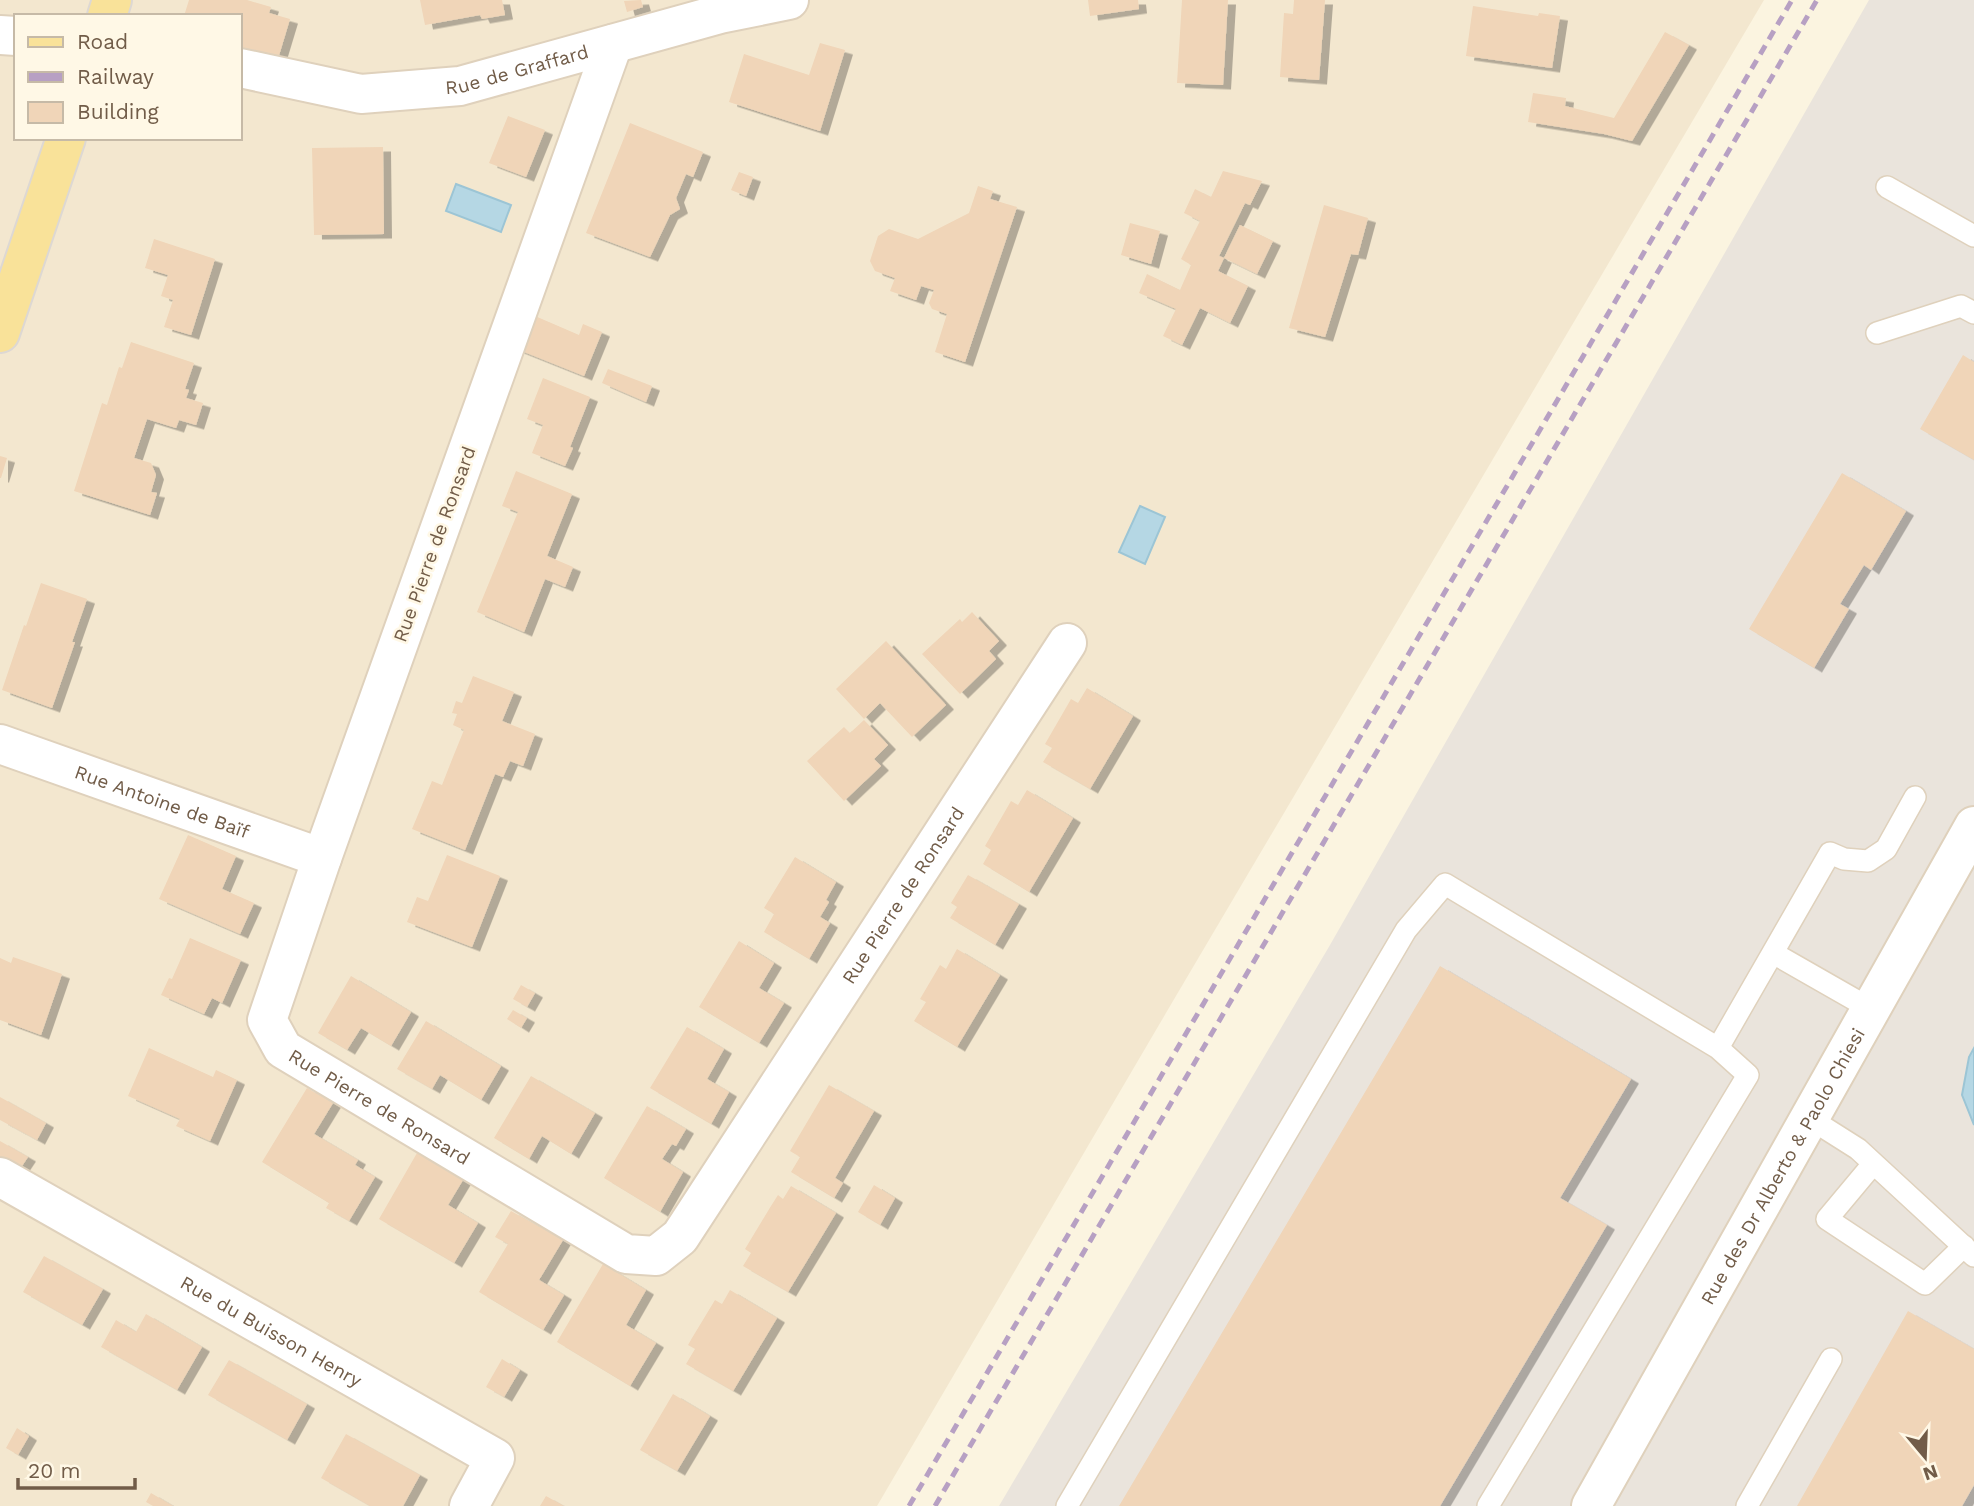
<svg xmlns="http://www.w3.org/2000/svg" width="1974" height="1506" font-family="'Work Sans',sans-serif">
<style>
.residential{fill:#f3e7cf;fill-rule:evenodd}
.industrial{fill:#eae4dc}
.water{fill:#b5d7e4;stroke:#9cc5d5;stroke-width:2}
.building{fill:#f0d5b8;filter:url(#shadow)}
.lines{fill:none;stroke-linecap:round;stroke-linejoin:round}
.service-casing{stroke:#dfd1bc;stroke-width:24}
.minor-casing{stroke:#dfd1bc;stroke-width:42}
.primary-casing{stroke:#ddd8d3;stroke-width:42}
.service{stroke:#fff;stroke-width:21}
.minor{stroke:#fff;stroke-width:38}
.primary{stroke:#f9e299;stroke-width:38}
.rail{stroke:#b7a0c3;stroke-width:5;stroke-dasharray:10 7;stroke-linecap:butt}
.labels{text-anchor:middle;stroke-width:5;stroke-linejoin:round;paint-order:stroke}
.street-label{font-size:19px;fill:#715c48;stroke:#fff8e6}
</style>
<defs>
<filter id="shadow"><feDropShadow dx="8" dy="4.5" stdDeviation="0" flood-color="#0004"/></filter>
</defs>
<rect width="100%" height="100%" fill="#fbf4e0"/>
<path class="residential" d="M0,0h1764l-591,1001 -296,505h-877zM16,16h224v122h-224z"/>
<path class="industrial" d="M1869,0h105v1506h-975l331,-561z"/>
<path class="water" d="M456,184l55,21 -10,27 -55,-21z
M1140,506l25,11 -20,47 -26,-12z
M1974,1048v77l-12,-30 7,-38z"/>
<path class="building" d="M189,0h58l24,7 -2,6 21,6 -13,43 -37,-9v-37h-56z
M420,0h82l3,15 -23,4 -2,-4 -55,10z
M641,0l2,7 -16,5 -3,-11z
M1088,0h50l1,9 -49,7z
M1182,0h46l-5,85 -46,-2z
M1294,0h31l-6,80 -39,-3 4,-64 9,1z
M1473,6l65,10 1,-3 21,3 -8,52 -86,-12z
M1665,32l24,13 -57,96 -28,-7 -76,-12 5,-29 33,5 -1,8 49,12z
M820,43l25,7 -25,81 -91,-29 15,-48 65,21z
M508,116l37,14 -19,47 -37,-14z
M630,123l73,29 -10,25 -7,-3 -10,24 4,11 -10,6 -20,42 -64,-24z
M383,147l1,87 -70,1 -2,-87z
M1223,171l39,10 -12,24 -5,-2 -26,53 5,2 16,-33 33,16 -16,33 -33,-16 -6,13 30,15 -18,37 -30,-15 -18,37 -19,-9 13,-27 -37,-16 8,-19 33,16 11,-25 -10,-6 19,-38 -16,-8 11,-24 16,8z
M739,172l14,5 -7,19 -15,-6z
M978,186l15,5 -3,8 27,8 -52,155 -30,-10 12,-38 -15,-5 -3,-6 5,-13 -13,-4 -5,14 -26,-9 5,-13 -20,-7 -5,-10 8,-25 11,-7 29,10 51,-26z
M1324,205l44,13 -10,37 -7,-1 -26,83 -36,-9z
M1130,223l30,8 -9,33 -30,-9z
M154,239l61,20 -24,76 -27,-8 9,-27 -12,-4 7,-21 -23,-7z
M528,313l51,22 4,-11 19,8 -18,44 -70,-28z
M131,342l63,21 -9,26 4,1 -3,8 17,5 -7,22 -17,-5 -3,8 -29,-9 -13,39 17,5 5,12 -5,17 6,1 -7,22 -76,-24 28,-88 5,2 12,-38 3,1z
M1963,355l11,7v98l-54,-31z
M608,369l44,17 -6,16 -44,-19z
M543,378l47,19 -20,50 3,1 -8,18 -33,-13 11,-28 -16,-6z
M0,456l7,2 -6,20h-1z
M516,471l56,23 -25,62 26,11 -8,20 -20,-8 -21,53 -47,-20 41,-100 -16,-6z
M1842,473l64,38 -35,59 -7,-5 -24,39 9,5 -35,59 -65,-39z
M41,583l46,16 -15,43h3l-23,66 -50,-18 22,-65 2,1z
M972,612l27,29 -10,10 7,8 -36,35 -38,-40 38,-35 2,3z
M886,641l60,64 -34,32 -32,-34 -16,16 -28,-30z
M473,676l41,16 -12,29 33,13 -12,32 -13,-5 -7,16 -8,-3 -30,76 -53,-21 20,-48 10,4 11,-28 11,-27 -11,-5 4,-11 -5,-1 4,-12 6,2z
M1087,688l46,28 -43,73 -47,-27 9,-14 -7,-4 22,-38 4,-7 7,4z
M864,720l24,25 -14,14 7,7 -37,35 -37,-40 37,-34 6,6z
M1027,790l46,28 -44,74 -46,-28 8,-14 -6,-4 26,-45 7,4z
M188,835l48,21 -14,33 32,14 -14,31 -81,-35z
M447,855l53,21 -28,71 -65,-25 10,-25 11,4z
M795,857l41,25 -10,18 3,2 -9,15 10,6 -21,36 -45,-27 10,-18 -10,-6z
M968,875l51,29 -24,41 -45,-27 7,-11 -6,-4z
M190,938l51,22 -19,43 -10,-5 -8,16 -43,-19 8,-17 3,1z
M739,941l35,22 -15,25 25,15 -25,40 -60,-36z
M957,949l43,26 -43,72 -43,-26 12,-19 -6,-3 20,-34 6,4z
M13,957l49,17 -21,61 -41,-15v-62l11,5z
M1440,966l191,113 -71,119 47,27 -167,281h-321z
M351,976l60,36 -20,34 -30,-18 -14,22 -29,-17z
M521,985l14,8 -8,14 -14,-8z
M513,1010l14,8 -6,10 -14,-9z
M426,1021l75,45 -20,34 -41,-25 -8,14 -35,-20z
M687,1027l37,22 -17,30 22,13 -18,32 -61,-36z
M149,1048l64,29 3,-7 21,10 -27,61 -34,-15 4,-7 -52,-23z
M531,1076l64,37 -24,41 -29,-18 -13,23 -35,-21z
M829,1085l45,26 -39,67 8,5 -9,15 -43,-26 9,-15 -10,-6z
M307,1088l26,15 -19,31 44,26 -3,5 20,12 -26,44 -23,-13 3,-5 -67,-41z
M0,1097l46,26 -9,17 -37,-20z
M647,1106l39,23 -10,17 -4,-2 -10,15 21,13 -23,40 -56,-34z
M0,1141l28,16 -8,12 -20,-11z
M417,1153l46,27 -15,25 30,18 -24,40 -75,-44z
M874,1185l21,13 -15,27 -22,-13z
M791,1186l45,27 -48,79 -45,-26 8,-13 -6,-4 26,-43 7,-11 5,4z
M511,1211l52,29 -24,40 25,15 -21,35 -64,-38 29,-48 -13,-7z
M44,1256l59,33 -21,36 -59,-33z
M603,1264l43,26 -20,35 30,18 -26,43 -73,-44z
M730,1290l47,28 -44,73 -47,-27 9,-15 -7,-4 4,-7 23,-38 7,4z
M1908,1311l66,38v136l-12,21h-165z
M146,1314l56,33 -25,43 -76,-43 15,-27 20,12z
M502,1359l18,11 -16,27 -18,-10z
M229,1360l78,44 -20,36 -79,-45z
M673,1394l37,22 -33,55 -37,-21z
M17,1428l12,8 -11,19 -12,-7z
M346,1434l74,41 -17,31h-33l-49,-28z
M151,1493l22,13h-20l-7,-4z
M546,1496l18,10h-24z"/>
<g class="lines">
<defs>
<path id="service" d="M1887,187l87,49
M1877,333l84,-27 13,7
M1773,953l98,56
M1718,1048l112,-195 14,6 24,2 18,-12 29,-52
M1809,1118l49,31 116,107
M1873,1164l-46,55 98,65 39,-38
M1067,1506l339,-576 39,-46 273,164 30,27 -260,431
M1747,1506l84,-147"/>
<g id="minor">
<path d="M0,35l16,1"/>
<path id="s1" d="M613,44l-291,814 -55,162 16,29 343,205 30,2 24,-19 387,-594"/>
<path id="s2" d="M240,68l121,26 99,-8 260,-72 69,-14"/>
<path id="s3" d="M0,744l322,114"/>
<path id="s4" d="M0,1177l495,281 -26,48"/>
<path id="s5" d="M1591,1506l383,-680"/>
</g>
<path id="primary" d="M107,16l5,-16
M0,333l66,-195"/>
</defs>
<use href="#service" class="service-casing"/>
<use href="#minor" class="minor-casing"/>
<use href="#primary" class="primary-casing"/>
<use href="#service" class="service"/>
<use href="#minor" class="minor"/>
<use href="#primary" class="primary"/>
<path class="rail" d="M909,1506l883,-1506
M935,1506l882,-1506"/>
</g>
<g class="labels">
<g class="street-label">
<text dy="7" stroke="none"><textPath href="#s2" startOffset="282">Rue de Graffard</textPath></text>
<text transform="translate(434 544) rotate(-70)" y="7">Rue Pierre de Ronsard</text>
<text dy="7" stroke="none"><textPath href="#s3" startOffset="172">Rue Antoine de Baïf</textPath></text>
<text dy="7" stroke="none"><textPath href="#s1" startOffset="1937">Rue Pierre de Ronsard</textPath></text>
<text dy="7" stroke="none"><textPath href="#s1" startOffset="1181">Rue Pierre de Ronsard</textPath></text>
<text dy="7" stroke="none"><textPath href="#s5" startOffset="390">Rue des Dr Alberto &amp; Paolo Chiesi</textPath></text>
<text dy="7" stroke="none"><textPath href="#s4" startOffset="312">Rue du Buisson Henry</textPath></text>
</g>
</g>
<rect x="14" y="14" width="228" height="126" fill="#fff8e6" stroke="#c6baa7" stroke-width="2"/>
<rect x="28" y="37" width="35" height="10" fill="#f9e299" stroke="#c6baa7" stroke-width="2"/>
<text x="77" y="49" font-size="21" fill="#715c48">Road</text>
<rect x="28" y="72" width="35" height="10" fill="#b7a0c3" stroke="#c6baa7" stroke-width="2"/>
<text x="77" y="84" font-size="21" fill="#715c48">Railway</text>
<rect x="28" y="102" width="35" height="21" fill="#f0d5b8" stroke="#c6baa7" stroke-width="2"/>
<text x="77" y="119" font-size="21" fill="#715c48">Building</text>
<g transform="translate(1925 1457) rotate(161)" stroke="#fff8e6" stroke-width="5" paint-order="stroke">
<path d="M0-5L12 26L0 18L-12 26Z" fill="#715c48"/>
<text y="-10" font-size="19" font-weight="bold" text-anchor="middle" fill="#715c48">N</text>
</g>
<path d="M18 1478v10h117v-10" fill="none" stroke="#715c48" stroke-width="3.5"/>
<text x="28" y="1478" font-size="21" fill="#715c48" stroke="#fff8e6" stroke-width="5" paint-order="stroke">20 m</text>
</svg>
